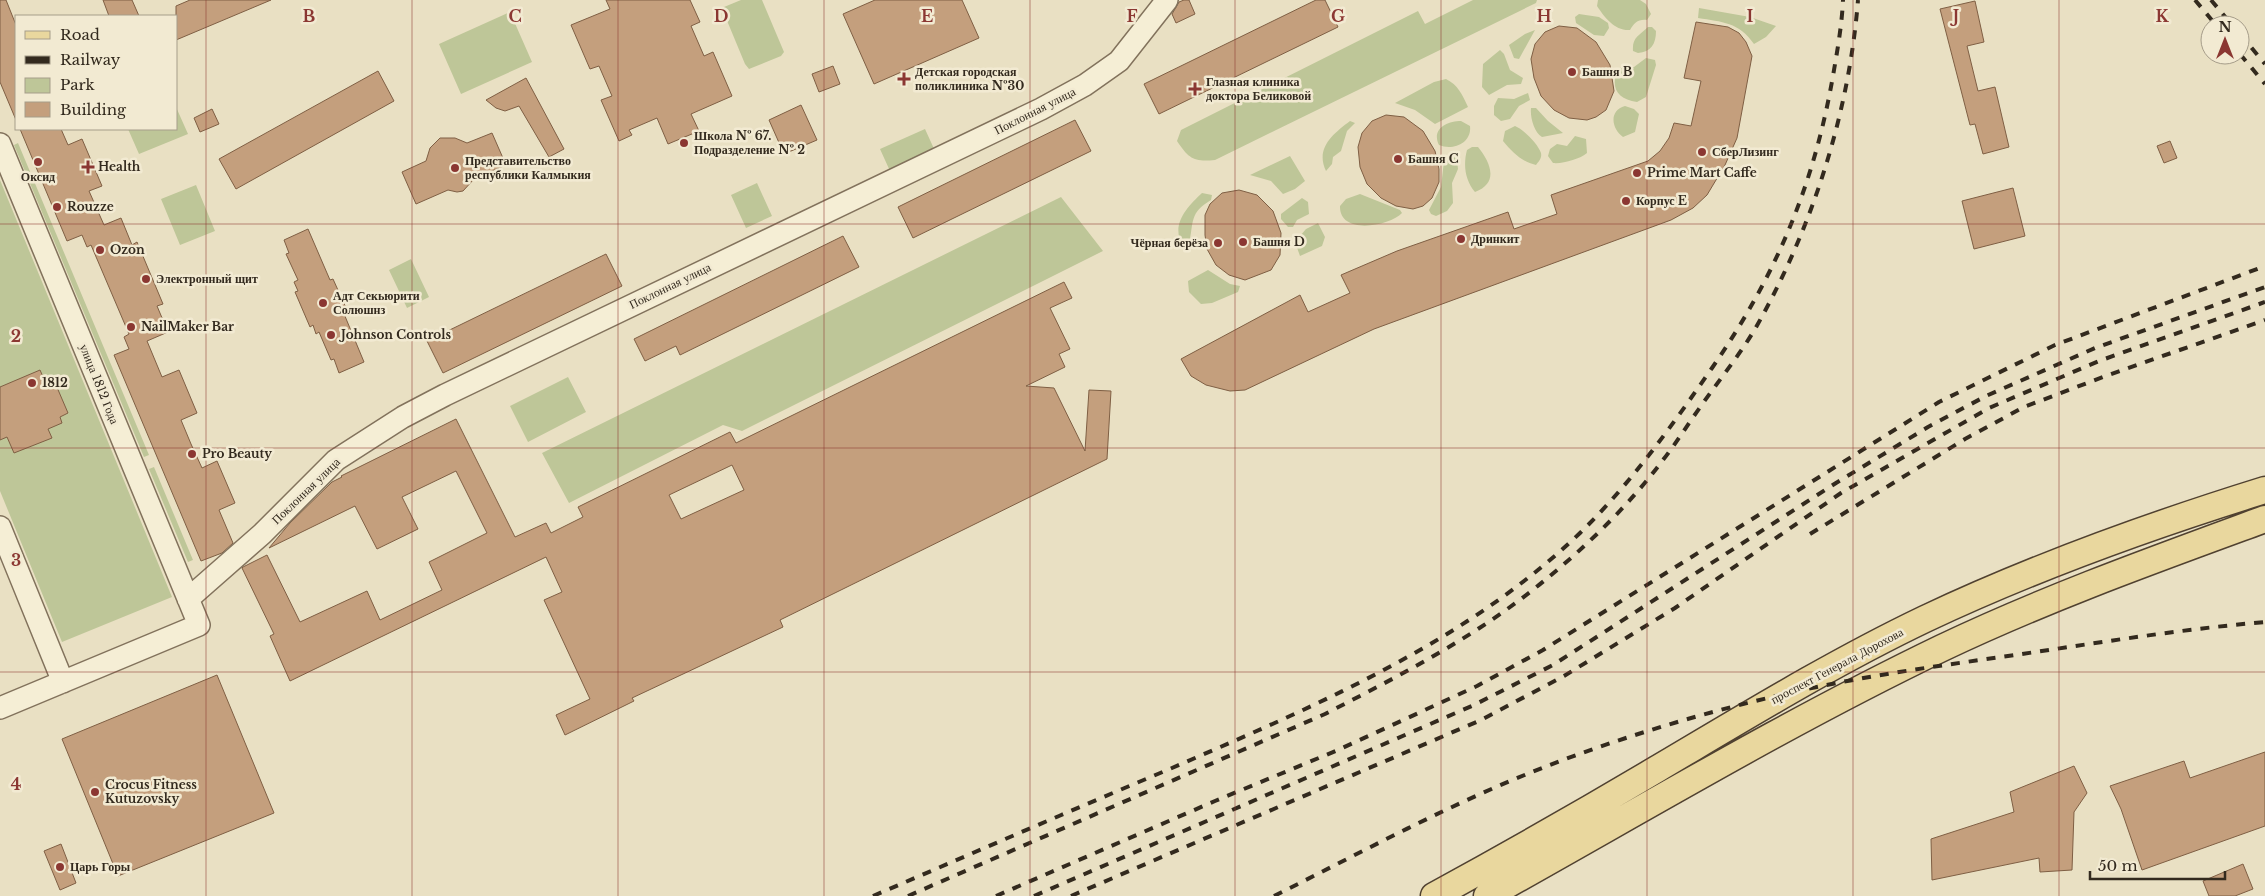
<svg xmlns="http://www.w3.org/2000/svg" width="2265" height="896" font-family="'Libre Baskerville',serif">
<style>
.green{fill:#bec698}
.building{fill:#c49f7d;stroke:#7f5f44;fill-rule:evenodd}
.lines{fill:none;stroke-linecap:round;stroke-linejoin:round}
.minor-casing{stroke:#82725c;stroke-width:24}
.major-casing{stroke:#504130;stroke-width:29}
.minor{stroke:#f5eed5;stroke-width:21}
.major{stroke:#e9d79e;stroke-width:26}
.rail{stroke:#332a1e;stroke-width:4;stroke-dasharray:9 9;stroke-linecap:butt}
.grid{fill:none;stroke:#8b3732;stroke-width:1;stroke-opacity:0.55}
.poi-dot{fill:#8b3732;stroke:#f2ead2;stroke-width:2}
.labels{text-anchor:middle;stroke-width:5;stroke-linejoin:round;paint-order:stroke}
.poi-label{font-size:12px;font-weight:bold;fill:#332a1e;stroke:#f2ead2;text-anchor:start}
.street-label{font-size:12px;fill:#332a1e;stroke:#f2ead2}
.grid-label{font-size:16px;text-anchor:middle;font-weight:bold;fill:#8b3732;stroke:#f2ead2;stroke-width:5;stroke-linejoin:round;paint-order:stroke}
</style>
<rect width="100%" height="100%" fill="#e9e0c3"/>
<path class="green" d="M741,0h21l22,52 -3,4 -32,13 -4,-5 -22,-53 1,-4z
M1473,0h64l-1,3 -321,157c-21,2 -26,-1 -38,-19l4,-11 237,-119 7,13z
M1598,0h42l6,4 5,10 -4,6c-9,-1 -13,3 -17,10 -15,1 -25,-12 -33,-24z
M1699,8l51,9 26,9 -10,11 -12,7c-15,-22 -32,-22 -56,-26z
M510,12l22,50 -71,32 -22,-50z
M1579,14l20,3 9,6 1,5 -5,8 -10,-1 -18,-12 -1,-6z
M1648,27h4l4,4c0,13 -5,21 -18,22l-5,-2c-1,-14 6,-15 15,-24z
M1535,30l-16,29 -5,-1 -5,-13 16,-11z
M1500,50l4,4 6,16 13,8 -2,6 -14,1 -18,10 -7,-8 1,-23z
M1646,58l9,2 1,5 -10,32 -9,5c-20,-3 -27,-14 -19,-34l16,-1z
M1446,79c12,6 16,15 22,28l-33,17 -20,-14 -20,-7 39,-21z
M1528,93l2,7 -11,6 -9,13 -9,2 -7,-6v-9l4,-8 16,1z
M1625,106l9,3 5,5 -4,18 -12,5c-11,-8 -15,-26 2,-31z
M176,107l12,27 -49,20 -11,-25h48z
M1531,108h5l12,13 15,12 -21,4c-8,-5 -12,-20 -11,-29z
M1350,121l5,2 -8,8 -6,20 -8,6 -1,7 -6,7c-11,-23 7,-37 24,-50z
M1461,121l9,5c2,17 -17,25 -31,19 -8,-16 8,-24 22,-24z
M1515,126c8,3 23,18 26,27 1,5 -2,8 -5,12 -14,-3 -24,-13 -33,-24l2,-10z
M925,129l10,22 -45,20 -10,-22z
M1575,136l11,3 1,14c-7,6 -24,11 -34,10l-5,-7 2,-7 7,-5 10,2z
M18,143l131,312 -5,2 -130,-312z
M1472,147h6c13,16 21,36 -3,45 -10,-12 -12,-27 -8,-42z
M1290,156l15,25 -10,8 -12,5 -12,-13 -21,-6z
M1452,156l5,3 1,10 -6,14 1,20 -6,8 -11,5 -5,-2 -2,-4 12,-23 3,-26 3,-4z
M0,180l172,417 -110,45 -62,-151z
M757,183l15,33 -26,12 -15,-33z
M196,185l19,46 -35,14 -19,-46z
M1202,193l10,2 -1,5c-22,13 -17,22 -22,44l-6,2c-13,-21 4,-39 19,-53z
M1360,194l40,16 2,3c-12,13 -63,23 -62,-7l6,-7z
M1061,197l42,54 -361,180 -19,-6 -154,78 -27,-50z
M1302,198l6,4 1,12 -12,6 -4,7h-5l-7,-8v-5z
M1318,223l7,14 -3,9 -22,10 -5,-14 11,-13z
M411,259l18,38 -22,11 -18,-38z
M1208,270l22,14 10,2 -2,6 -26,11 -11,1 -12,-12 -1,-11z
M568,377l18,35 -58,30 -18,-36z
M154,467l39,93 -5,2 -39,-93z"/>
<path class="building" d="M0,0h6l10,25v95l-16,-38z
M103,0h29l7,16h-30z
M190,0h81l-95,40v-34z
M606,0h84l10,22 -9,4 13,30 9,-4 19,44 -41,18 8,17 -31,13 -11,-26 -28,12 3,5 -13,6 -18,-41 11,-4 -13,-30 -9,3 -19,-44 39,-16z
M875,0h87l17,38 -105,46 -31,-70z
M1184,0h5l6,14 -19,9 -4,-9 7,-12z
M1316,0h9l13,27 -179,87 -15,-30z
M1975,1l9,41 -17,4 11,45 17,-4 14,60 -26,7 -8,-30 -5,1 -30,-116z
M1696,22l32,5 11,6 7,9 6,14 -15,82 -12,27 -18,30 -14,13 -22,12 -297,109 -129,61 -15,1 -24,-6 -15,-9 -10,-17 119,-64 8,17 42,-19 -9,-18 56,-24 111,-39 6,17 43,-15 -6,-19 97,-34 12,-10 9,-13 5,-15 17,3 10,-45 -17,-3z
M1559,26l18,2 19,14 14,23 4,26 -8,19 -10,7 -9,3 -18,-2 -15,-8 -13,-14 -7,-18 -3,-19 4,-15 10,-12z
M833,66l7,18 -21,8 -7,-18z
M378,71l16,30 -158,88 -17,-30z
M526,78l38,71 -15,8 -30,-51 -14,5 -9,-3 -10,-8z
M801,105l16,35 -33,14 -15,-34z
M212,109l7,15 -19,8 -6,-14z
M1386,115l18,2 19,14 12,20 4,18v13l-7,16 -9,8 -10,3 -17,-3 -15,-8 -14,-14 -7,-17 -2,-20 4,-14 10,-12z
M1075,120l16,31 -178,87 -15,-31z
M20,129h41l7,16 14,-6 20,47 -13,5 15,34 17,-7 11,27 5,-3 26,62 -6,2 11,26 -21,9 15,36 17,-7 18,43 -16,7 10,24 11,24 15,-7 18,42 -16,7 14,33 -11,10 -21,8 -87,-206 15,-6 -5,-12 5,-3 -38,-89 -4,2 -5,-12 -15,6z
M492,133l14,32 -32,14 -11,12 -6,1 -9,-2 -32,14 -14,-32 24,-11 4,-13 10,-10h15l12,5z
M2170,141l7,17 -13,5 -7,-17z
M2013,188l12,48 -51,13 -12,-48z
M1239,190l18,5 16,16 8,22 -1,22 -9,15 -26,10 -16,-5 -13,-10 -9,-16 -2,-14v-20l5,-11 12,-11z
M308,229l22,51 3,-1 13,29 -4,1 22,53 -25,11 -5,-14 -3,1 -12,-28 -3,2 -3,-9 -3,2 -15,-35 3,-1 -4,-9 4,-2 -12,-26 3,-1 -5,-13z
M843,236l16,31 -179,88 -4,-9 -31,15 -11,-22z
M606,254l16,32 -179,87 -16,-32z
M1064,282l8,16 -22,10 20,41 -11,5 6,13 -39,19 28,2 31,63 4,-61 22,1 -4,68 -327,161 3,7 -151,71 2,3 -69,34 -9,-20 34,-16 -46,-99 18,-8 -16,-35 -256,124 -20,-45 4,-2 -32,-66 1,-1 24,-12 33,67 67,-31 13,29 62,-30 -13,-28 58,-29 -31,-62 -54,26 16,32 -41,20 -22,-43 -86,42 21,-25 42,-41 10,-5 -1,-1 115,-57 59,118 31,-14 5,10 32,-16 -5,-10 152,-75 6,11zM732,465l12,25 -63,29 -12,-24z
M40,370l8,18 8,-3 12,28 -8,4 2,6 -14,6 4,9 -38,15 -7,-16 -7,3v-53z
M217,675l57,138 -156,63 -56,-137z
M2265,752v74l-123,44 -21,-61 -11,-23 74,-25 6,17z
M2074,766l13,27 -13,19 -2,58 -32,2 -1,-14 -107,22 -1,-41 83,-27 -4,-20z
M61,844l15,39 -16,7 -16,-39z
M2243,864l10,25 -18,7h-26l-6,-15z"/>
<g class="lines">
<defs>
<path id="minor" d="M0,144l199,481 -199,83
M0,527l63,155
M188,599l74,-65 74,-74 67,-43 42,-22 596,-286 44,-24 34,-24 48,-61"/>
<path id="major" d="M1434,896c75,-41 149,-83 223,-127 88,-52 176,-106 268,-150 110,-52 224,-93 340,-129
M1487,896c151,-84 299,-173 455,-248 105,-50 214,-89 323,-129"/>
</defs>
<use href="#minor" class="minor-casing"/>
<use href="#major" class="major-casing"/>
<use href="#minor" class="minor"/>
<use href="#major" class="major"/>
<path class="rail" d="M2195,0l21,25
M2211,0l21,25
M2240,34l25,30
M2240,54l25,30
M1810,534l155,-95 59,-32 79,-30 162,-57
M873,896c100,-43 199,-86 299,-128 143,-62 293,-125 408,-235 52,-51 91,-106 132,-165 65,-94 103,-185 122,-298 4,-23 8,-47 9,-70
M908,896l417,-182c76,-39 154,-79 220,-134 43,-35 85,-76 118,-120 14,-18 25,-36 38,-54 18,-26 38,-50 54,-77 57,-100 94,-215 103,-329
M996,896l219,-95 123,-51 139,-64 66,-36 396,-248 116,-57 210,-79
M1034,896l440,-191 79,-40 283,-182 92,-56 58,-31 109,-48 170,-61
M1071,896l410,-176 83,-44 111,-68 166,-115 148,-85 110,-47 166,-59
M1274,896c88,-44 176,-92 268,-128 92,-36 197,-66 295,-85 61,-12 123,-20 185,-29 81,-12 161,-25 243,-32"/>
</g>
<path class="grid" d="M206,0v896M412,0v896M618,0v896M824,0v896M1030,0v896M1235,0v896M1441,0v896M1647,0v896M1853,0v896M2059,0v896M0,224h2265M0,448h2265M0,672h2265"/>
<g class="poi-dot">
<circle cx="1572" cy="72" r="5"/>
<path d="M901.5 71.5h5v5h5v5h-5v5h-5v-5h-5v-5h5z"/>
<path d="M1192.5 81.5h5v5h5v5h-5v5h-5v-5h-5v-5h5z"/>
<circle cx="684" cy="143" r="5"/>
<circle cx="1702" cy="152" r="5"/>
<circle cx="1398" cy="159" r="5"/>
<circle cx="38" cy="162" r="5"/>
<path d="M85.5 159.5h5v5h5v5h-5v5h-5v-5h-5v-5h5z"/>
<circle cx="455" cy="168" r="5"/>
<circle cx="1637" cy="173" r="5"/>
<circle cx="1626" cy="201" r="5"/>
<circle cx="57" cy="207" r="5"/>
<circle cx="1461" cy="239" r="5"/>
<circle cx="1243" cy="242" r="5"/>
<circle cx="1218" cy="243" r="5"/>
<circle cx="100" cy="250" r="5"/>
<circle cx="146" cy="279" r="5"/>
<circle cx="323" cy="303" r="5"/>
<circle cx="131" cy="327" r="5"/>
<circle cx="331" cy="335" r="5"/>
<circle cx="32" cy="383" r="5"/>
<circle cx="192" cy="454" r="5"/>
<circle cx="95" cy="792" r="5"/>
<circle cx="60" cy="867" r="5"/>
</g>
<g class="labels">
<g class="poi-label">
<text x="915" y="76">Детская городская<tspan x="915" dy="14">поликлиника №30</tspan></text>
<text x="1582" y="76">Башня B</text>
<text x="1206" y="86">Глазная клиника<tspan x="1206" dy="14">доктора Беликовой</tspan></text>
<text x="694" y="140">Школа № 67.<tspan x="694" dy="14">Подразделение № 2</tspan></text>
<text x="1712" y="156">СберЛизинг</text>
<text x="1408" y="163">Башня C</text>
<text x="465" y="165">Представительство<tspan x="465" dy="14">республики Калмыкия</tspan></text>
<text x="98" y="171">Health</text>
<text x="1647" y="177">Prime Mart Caffe</text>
<text x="38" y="181" text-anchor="middle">Оксид</text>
<text x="1636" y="205">Корпус E</text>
<text x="67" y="211">Rouzze</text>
<text x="1471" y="243">Дринкит</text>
<text x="1253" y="246">Башня D</text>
<text x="1208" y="247" text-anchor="end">Чёрная берёза</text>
<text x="110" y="254">Ozon</text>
<text x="156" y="283">Электронный щит</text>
<text x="333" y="300">Адт Секьюрити<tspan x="333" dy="14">Солюшнз</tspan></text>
<text x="141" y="331">NailMaker Bar</text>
<text x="341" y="339">Johnson Controls</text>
<text x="42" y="387">1812</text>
<text x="202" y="458">Pro Beauty</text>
<text x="105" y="789">Crocus Fitness<tspan x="105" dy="14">Kutuzovsky</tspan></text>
<text x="70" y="871">Царь Горы</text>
</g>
<g class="street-label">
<text transform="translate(1035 111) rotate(-27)" y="4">Поклонная улица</text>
<text transform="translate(670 286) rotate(-26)" y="4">Поклонная улица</text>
<text transform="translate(99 384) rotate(68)" y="4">улица 1812 Года</text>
<text transform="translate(306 491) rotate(-44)" y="4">Поклонная улица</text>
<text transform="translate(1837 666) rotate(-28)" y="4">проспект Генерала Дорохова</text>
</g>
</g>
<g class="grid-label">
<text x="309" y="22">B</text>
<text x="515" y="22">C</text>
<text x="721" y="22">D</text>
<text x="927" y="22">E</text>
<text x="1132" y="22">F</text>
<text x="1338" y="22">G</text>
<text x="1544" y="22">H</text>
<text x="1750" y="22">I</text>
<text x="1956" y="22">J</text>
<text x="2162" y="22">K</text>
<text x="16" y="342">2</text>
<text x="16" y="566">3</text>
<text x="16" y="790">4</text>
</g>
<rect x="15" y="15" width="162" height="115" fill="#f2ead2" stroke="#a69d8a"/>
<rect x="25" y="31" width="25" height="8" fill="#e9d79e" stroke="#a69d8a"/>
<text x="60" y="40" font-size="15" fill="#332a1e">Road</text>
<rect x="25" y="56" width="25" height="8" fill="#332a1e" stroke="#a69d8a"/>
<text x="60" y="65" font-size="15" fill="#332a1e">Railway</text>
<rect x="25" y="78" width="25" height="15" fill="#bec698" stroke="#a69d8a"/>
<text x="60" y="90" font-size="15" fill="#332a1e">Park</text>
<rect x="25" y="102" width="25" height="15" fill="#c49f7d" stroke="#a69d8a"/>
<text x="60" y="115" font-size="15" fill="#332a1e">Building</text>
<g transform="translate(2225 40)"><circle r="24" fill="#f2ead2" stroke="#a69d8a"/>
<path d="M0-4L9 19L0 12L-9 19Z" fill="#8b3732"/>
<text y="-8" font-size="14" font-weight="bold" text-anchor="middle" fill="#332a1e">N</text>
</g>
<path d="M2090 871v8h135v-8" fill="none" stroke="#332a1e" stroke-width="2.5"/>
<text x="2098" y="871" font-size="15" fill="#332a1e" stroke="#f2ead2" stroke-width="4" paint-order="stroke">50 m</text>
</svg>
